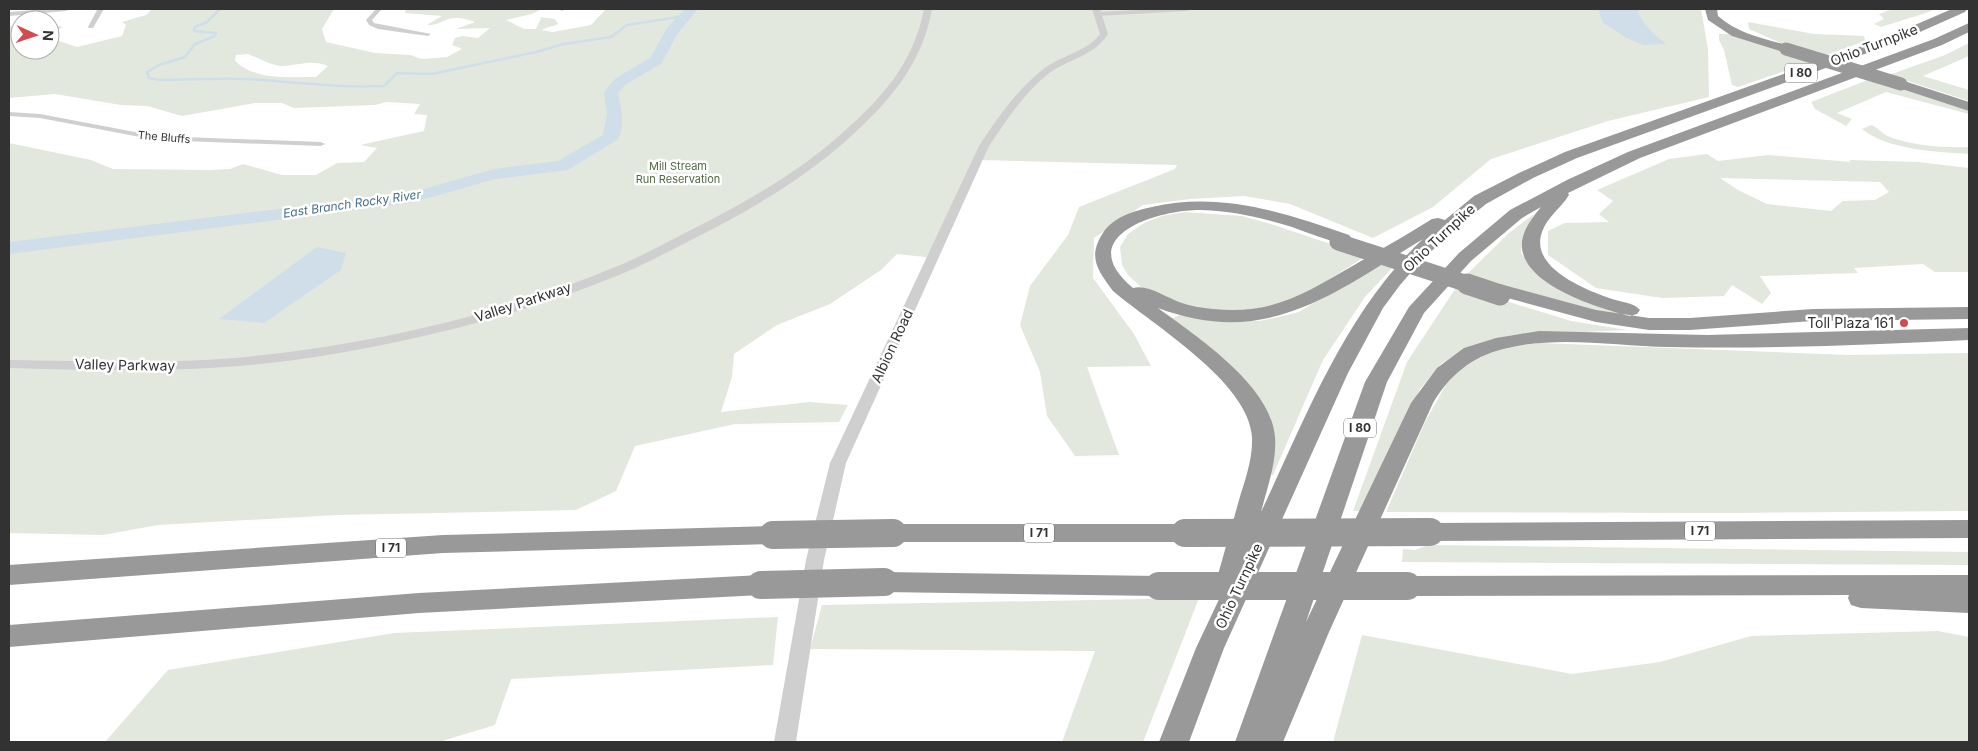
<svg xmlns="http://www.w3.org/2000/svg" width="1978" height="751" font-family="Inter,sans-serif">
<style>
.green{fill:#e2e8dd;fill-rule:evenodd}
.water{fill:#cfdee8}
.lines{fill:none;stroke-linecap:round;stroke-linejoin:round}
.stream{stroke:#cfdee8;stroke-width:2.5}
.river{fill:#cfdee8;fill-rule:evenodd}
.minor{fill:#cfcfcf;fill-rule:evenodd}
.tertiary{fill:#cfcfcf;fill-rule:evenodd}
.motorway{fill:#999;fill-rule:evenodd}
.motorway-bridge-far3{stroke:#999;stroke-width:13}
.motorway-bridge-far2{stroke:#999;stroke-width:17}
.motorway-bridge-far1{stroke:#999;stroke-width:21}
.motorway-bridge{stroke:#999;stroke-width:28}
.poi-dot{fill:#d34b51;stroke:#fff;stroke-width:2}
.labels{text-anchor:middle;stroke-width:5;stroke-linejoin:round;paint-order:stroke}
.far-street-label{font-size:11px;fill:#323232;stroke:#fff}
.far-park-label{font-size:11px;fill:#546a44;stroke:#fff}
.shield{fill:#fff;stroke:#707070;stroke-width:1}
.shield-label{font-size:12px;font-weight:bold;fill:#323232}
.far-water-label{font-size:12px;font-style:italic;fill:#48708d;stroke:#fff}
.street-label{font-size:14px;fill:#323232;stroke:#fff}
.poi-label{font-size:14px;fill:#323232;stroke:#fff;text-anchor:end}
</style>
<rect width="100%" height="100%" fill="#fff"/>
<path class="green" d="M152,9h182l-12,20 4,13 49,11 35,2 12,4 25,-2 15,-8 -10,-4 3,-7 7,-2 16,2 12,-10 -34,1 19,-7c-8,-3 -20,-6 -29,-2 -8,3 -10,5 -19,5l15,-9 -37,-3 1,-4h136l-10,5 -26,6 18,9h12l5,-11 -2,-1 16,2 3,5 -17,6 12,2 38,-7 15,-16h1095l7,40 1,48 -101,24 -117,38 -58,48 -60,31 -83,-34 -46,-8 -54,3 -47,6 -49,33 -1,40 41,56 17,32 -64,1 32,88 -44,1 -28,-40 -7,-44 -20,-47 10,-39 38,-51 11,-28 96,-38 2,-4 -198,-5 -45,98 -37,-4 -16,16 -51,34 -53,21 -43,29 -2,23 -11,35 88,-10 39,3 -9,17 -104,2 -100,22 -19,45 -40,19 -239,5 -179,10 -55,10 -94,-2v-390l82,17 22,9 97,1 20,-1 13,-5 39,11h34l21,-12 27,-1 13,-14 -17,-3 64,-14 3,-16 -13,-1 6,-10 -33,-2 -12,3 -81,3 -12,-5h-27l-73,13 -35,-10 -26,-1 -66,-11 -46,4v-72l11,-1v25h30v-26l13,3 -8,4 -2,8 24,8 45,-11 4,-11 -4,-3 24,-7zM248,54c10,4 24,12 34,12 17,-1 30,-7 46,0l-12,11c-26,0 -60,4 -81,-16l1,-6z
M1893,9h41l-5,3 -48,15 -7,-3 10,-5 -5,-5z
M1748,22l66,12 50,2 1,5 -44,16 -29,-9 -43,-19z
M1719,34h15l80,27 -76,26 -6,-2 -8,-35 -5,-10z
M1969,43v13l-46,20 46,14v11l-80,-26 56,-20z
M1873,78l93,29 3,2v5l-83,-22 -49,21 15,6 -6,7 -31,-17 -4,-7z
M1871,125c7,2 11,9 19,12 24,9 54,11 79,10v7c-31,-2 -82,-4 -107,-25z
M1707,154l11,7 50,-6 83,7 -2,-2 69,2 51,6v104h-34l-12,-8 -69,4 4,5 -98,3 11,17 -9,11 -30,-19 -8,11 -62,2 -66,-10 -48,-33v-24l17,-8 44,-1 -10,-8 14,-13 -16,-11 72,-31zM1720,178l160,4 9,10 -14,8 -32,1 -12,10 -64,-7 -29,-14z
M1185,212l57,4 32,9 92,31 -60,38 -44,17 -67,-1 -52,-21 -15,-14 -6,-10 -2,-18 8,-13 16,-11 18,-7z
M1534,214l-12,24 -1,15 11,15 63,37 36,11h-13l-115,-31 -36,-11 42,-41z
M1381,261l13,5 -29,31 -42,63 -50,115 -7,-2 4,-40 -101,-113 11,-5 29,4 50,2 24,-5 16,-4z
M1457,286l114,35 56,9 -116,5 -48,15 -22,14 -21,25 -56,122h-11l54,-149z
M1540,343l309,12 120,-2v158l-236,2 -347,-1 39,-90 23,-41 15,-14 35,-19z
M1428,545l541,7v13l-567,-3 1,-13 12,1z
M1199,598l-56,144h-81l33,-91 -285,-2 12,-44z
M778,617l-5,48 -262,14 -16,46 -56,17h-334l63,-72 226,-37z
M1938,631l31,6v105h-636l29,-107 210,39 88,-12 91,-26z"/>
<path class="water" d="M1598,9h44l-4,3c7,14 16,23 28,32l-23,1 -16,-7 -24,-15z
M317,247l29,6 -5,17 -77,53 -45,-4z"/>
<g class="lines">
<path class="stream" d="M220,9l-13,13 -12,5 -1,4 22,2 -3,4 -18,7 -10,13 -26,8 -12,7 2,6 10,2c34,0 69,-3 103,0 40,3 82,8 122,6l13,-13 35,1 104,-22 28,-8 47,-7 16,-12 58,-9"/>
<path class="river" d="M685,9h13l-20,24 -17,31 -35,20 -8,9c3,14 8,34 -1,47l-49,30 -73,9 -84,24 -402,51v-12l401,-49 84,-24 64,-8 45,-26 4,-21 -3,-22 12,-14 34,-20 17,-30z"/>
<path class="minor" d="M47,9h22l-3,2 -57,5v-4z
M96,9h8l-11,19h-4l-1,-1 9,-17z
M376,9h6l-10,11 2,3 57,11 -3,2 -50,-7 -9,-4 -3,-5z
M558,9h7l-3,2z
M1158,9h32l-3,2 -90,5 -3,-2 3,-2z
M9,112l31,2 116,22 165,6 4,2 -4,2 -165,-6 -116,-22 -31,-2z"/>
<path class="tertiary" d="M924,9h8c-10,56 -43,93 -84,130 -45,40 -96,70 -149,97 -22,11 -44,23 -66,33 -103,44 -214,72 -325,89 -99,15 -199,13 -299,10v-8c85,1 170,5 255,-5 123,-14 247,-43 361,-92 23,-10 44,-22 66,-33 52,-26 103,-55 148,-94 42,-37 74,-71 85,-127z
M1092,9h8l8,25c-16,24 -39,24 -60,40 -24,19 -42,47 -59,72l-143,317 -22,97 -28,182h-22l32,-182 24,-97 149,-317c18,-27 36,-54 62,-75 17,-15 45,-18 59,-37z"/>
<path class="motorway" d="M1705,9h12l1,7c20,18 47,23 73,30l1,3 -6,4 -54,-17 -24,-16z
M1952,9h15l-2,3 -70,31 -318,115 -44,20 -47,26 -32,26 -33,31 -21,24 -17,23 -35,65 -124,275 -35,94h-30l37,-94 26,-55 -3,-1 -4,-7c8,-28 16,-56 24,-85 6,-20 14,-41 13,-63 -3,-55 -99,-112 -139,-146 -15,-20 -26,-34 -10,-58 10,-16 31,-22 49,-26 69,-16 133,6 197,28l3,4 -3,4 -6,1c-17,-4 -34,-11 -51,-17 -29,-9 -59,-16 -90,-17 -43,-1 -132,26 -69,78 15,-4 32,9 46,14 11,4 23,6 34,7 61,6 92,-16 143,-45 25,-15 51,-29 76,-45l6,-1 7,2 29,-24 47,-24 44,-20 322,-115zM1423,239c-78,73 -117,178 -162,273 6,-24 16,-50 14,-75 -4,-52 -79,-101 -117,-129 109,41 176,-15 265,-69z
M1969,23v9l-27,13 -302,113 -72,35 1,2c-8,13 -22,22 -27,37 -13,36 44,58 70,67 9,3 23,4 28,11l-3,4 -7,2c-31,-8 -113,-32 -108,-75 2,-13 11,-24 19,-34l-19,11 -51,43 -47,52 -37,69 -81,240 105,-219 26,-35 27,-20 32,-10 43,-7 168,4 262,-7v12c-99,5 -200,9 -300,7 -55,-1 -112,-12 -166,2 -32,8 -54,27 -70,54l-104,229 -46,110h-48l130,-360 44,-75 50,-54 51,-43 57,-30 61,-28 306,-113z
M1901,80l68,22v9l-73,-24 -2,-3 2,-3z
M1500,284l96,26 53,8h41l123,-9 156,-2v12l-156,2 -123,9h-41l-53,-8 -103,-28 -3,-4 3,-4z
M1969,520v18l-539,3 -9,-3 -4,-6 4,-6 9,-3z
M893,524h292l9,3 4,6 -4,6 -9,3h-292l-9,-3 -4,-6 4,-6z
M773,526l9,3 4,6 -4,6 -9,3 -330,9 -434,32v-20l434,-30z
M884,572l275,4 9,3 4,7 -4,7 -9,3 -275,-4 -9,-3 -4,-7 4,-7z
M761,575l9,3 4,7 -4,7 -9,3 -342,18 -410,34v-22l410,-32z
M1969,575v38l-108,-5 -10,-3 -3,-7 1,-3 -442,1 -9,-3 -4,-7 4,-7 9,-3z"/>
<path class="motorway-bridge-far3" d="M1786,49l115,35"/>
<path class="motorway-bridge-far2" d="M1338,242l133,43"/>
<path class="motorway-bridge-far1" d="M1467,284l33,11"/>
<path class="motorway-bridge" d="M1185,533l245,-1
M773,535l120,-2
M761,585l123,-3
M1159,586h248"/>
</g>
<circle class="poi-dot" cx="1904" cy="323" r="5"/>
<g class="labels">
<g class="far-street-label">
<text transform="translate(164 137) rotate(5)" y="4">The Bluffs</text>
</g>
<g class="far-park-label">
<text x="678" y="170">Mill Stream<tspan x="678" dy="13">Run Reservation</tspan></text>
</g>
<g class="shield">
<rect x="1785" y="63.5" width="32" height="19" rx="4"/>
<rect x="1344" y="418.5" width="32" height="19" rx="4"/>
<rect x="1685" y="521.5" width="30" height="19" rx="4"/>
<rect x="1024" y="523.5" width="30" height="19" rx="4"/>
<rect x="376" y="538.5" width="30" height="19" rx="4"/>
</g>
<g class="shield-label">
<text x="1801" y="77">I 80</text>
<text x="1360" y="432">I 80</text>
<text x="1700" y="535">I 71</text>
<text x="1039" y="537">I 71</text>
<text x="391" y="552">I 71</text>
</g>
<g class="far-water-label">
<text transform="translate(352 204) rotate(-8)" y="4">East Branch Rocky River</text>
</g>
<g class="street-label">
<text transform="translate(1874 45) rotate(-21)" y="5">Ohio Turnpike</text>
<text transform="translate(1439 238) rotate(-43)" y="5">Ohio Turnpike</text>
<text transform="translate(523 302) rotate(-18)" y="5">Valley Parkway</text>
<text transform="translate(892 346) rotate(-65)" y="5">Albion Road</text>
<text transform="translate(125 365) rotate(1)" y="5">Valley Parkway</text>
<text transform="translate(1239 586) rotate(-65)" y="5">Ohio Turnpike</text>
</g>
<g class="poi-label">
<text x="1894" y="328">Toll Plaza 161</text>
</g>
</g>
<rect width="1978" height="751" fill="none" stroke="#323232" stroke-width="20"/>
<g transform="translate(35 35) rotate(93)"><circle r="24" fill="#ffffff" stroke="#adadad"/>
<path d="M0-4L9 19L0 12L-9 19Z" fill="#d34b51"/>
<text y="-8" font-size="14" font-weight="bold" text-anchor="middle" fill="#323232">N</text>
</g>
</svg>
